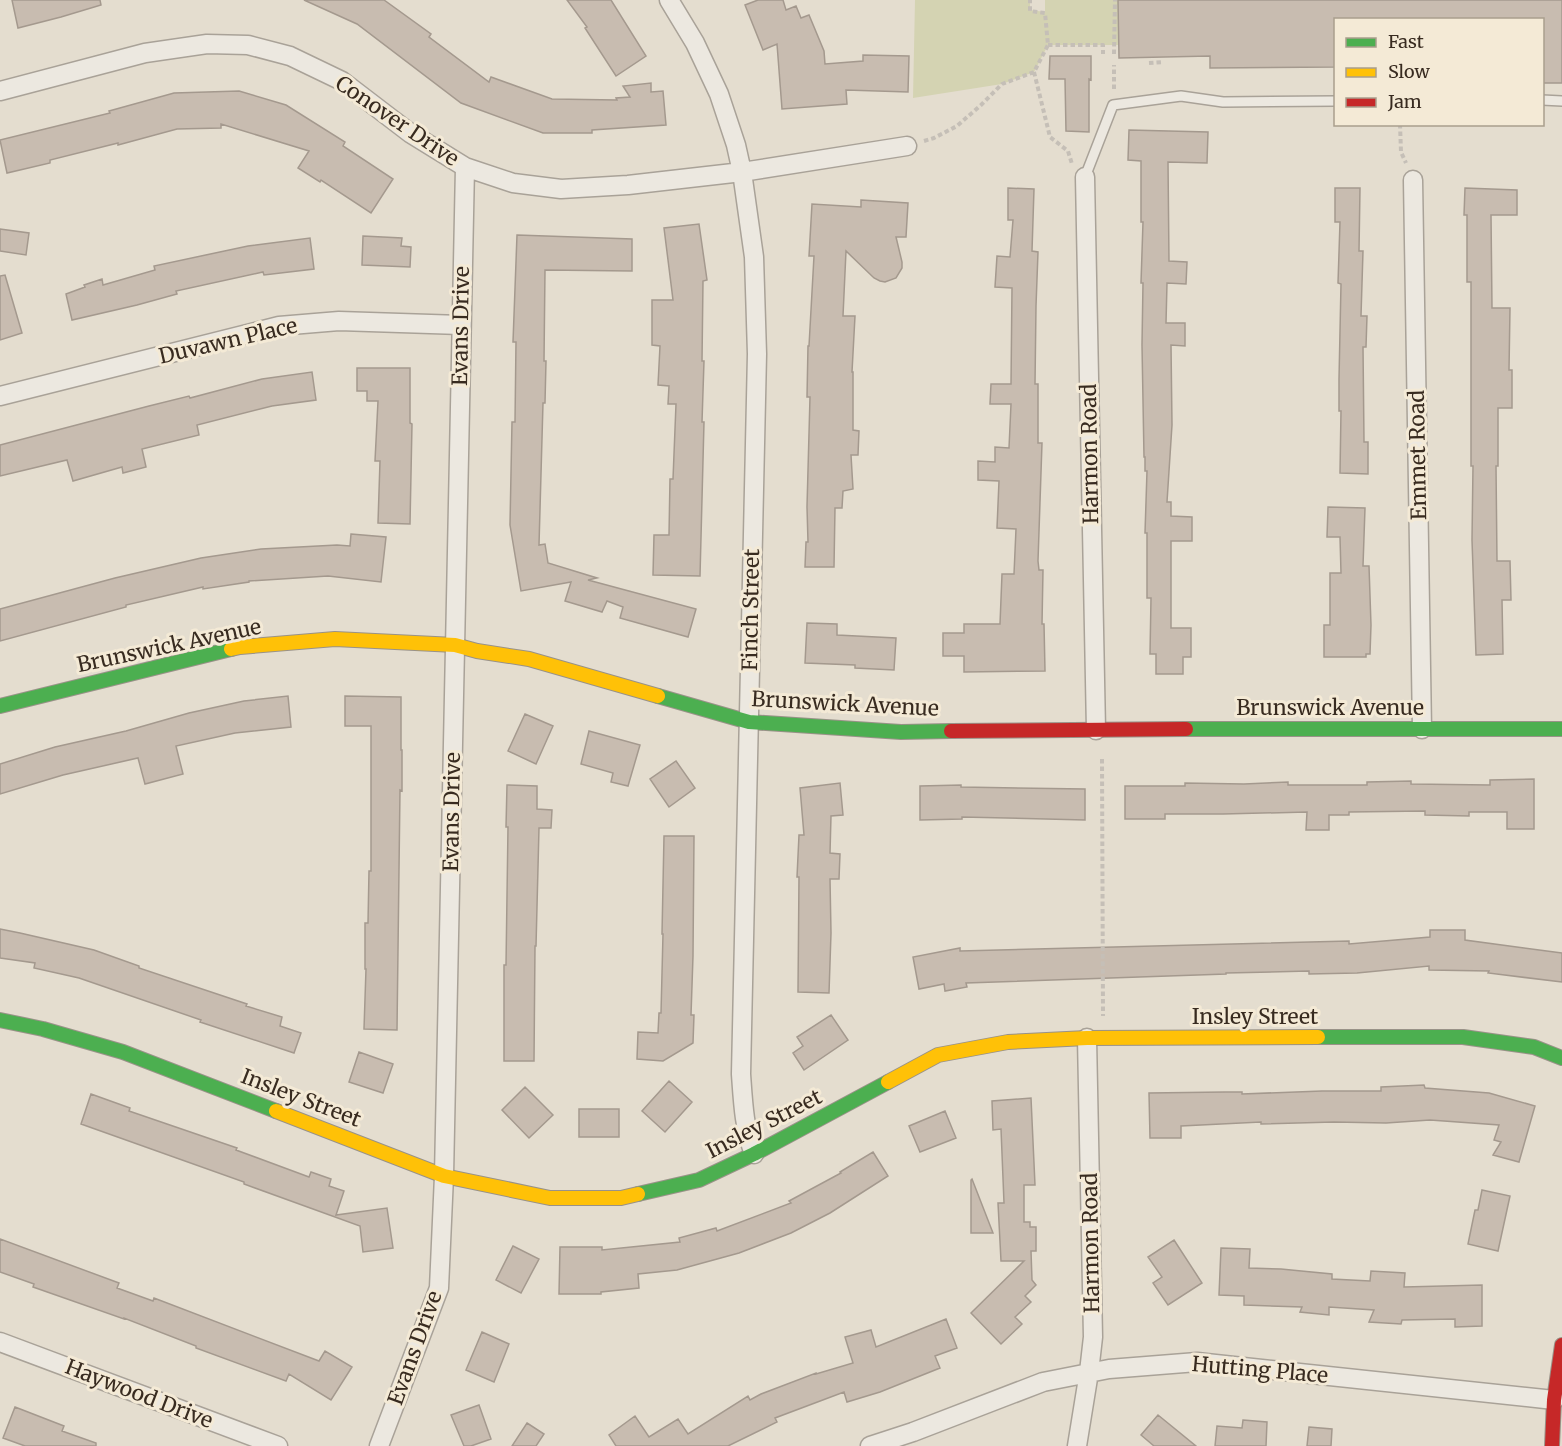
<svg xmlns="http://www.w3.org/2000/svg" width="1562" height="1446" font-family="Merriweather,serif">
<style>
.green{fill:#d4d3b2}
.building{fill:#c8bcb0;stroke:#a4998e;stroke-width:1.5}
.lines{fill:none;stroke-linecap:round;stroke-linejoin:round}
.lane-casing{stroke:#a9a298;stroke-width:12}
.street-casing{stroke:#a9a298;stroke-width:21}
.fast-casing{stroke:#999288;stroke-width:16}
.slow-casing{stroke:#999288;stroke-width:16}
.jam-casing{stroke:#999288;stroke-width:16}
.path{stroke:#c5bfb7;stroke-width:4;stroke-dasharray:4.5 3;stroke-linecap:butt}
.lane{stroke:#ece8e0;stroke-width:9}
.street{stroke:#ece8e0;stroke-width:18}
.fast{stroke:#4caf50;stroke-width:14}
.slow{stroke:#ffc107;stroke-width:14}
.jam{stroke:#c62828;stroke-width:14}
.labels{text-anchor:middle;stroke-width:6;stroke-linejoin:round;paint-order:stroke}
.street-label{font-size:21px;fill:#382b20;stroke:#f4ead6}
</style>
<rect width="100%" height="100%" fill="#e4ddcf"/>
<path class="green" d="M915,0h115v10l15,2v-12h73l1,45h-71l-14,27 -32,12 -89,14z"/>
<path class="building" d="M12,0h88l1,5 -40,12 -43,11z
M304,0h80l47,34 -2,3 60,45 2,-5 61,22 65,1 -1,-2 14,-1 -7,-11 28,-3v9l12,-1 3,34 -74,5v3h-49l-82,-30 -104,-79z
M567,0h44l35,56 -30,20 -31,-48 2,-1z
M758,0h25l3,10 10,-4 5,12 8,-3 15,36 1,13 38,-3v-6l46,1 -1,36 -62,-2 1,14 -65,5 -5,-65 -14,6 -18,-45z
M1118,0h444v83h-20v-63h-207v47l-125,1v-12l-91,2z
M1050,56h41v24l-2,-1v53l-23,-1 -1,-52h-16z
M239,91l47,14 59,37 -2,4 50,33 -22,34 -50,-33 -1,2 -22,-14 11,-17 -88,-27v4l-44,1 -59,16v-2l-68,17v3l-43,10 -7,-33 110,-27 -1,-2 65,-18z
M1129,130l79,2 -1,31 -39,-1 1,99 18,1 -1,22 -19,-1 -1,40h19v23l-14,-1 1,80 -5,77h4v14l21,1v24h-21v87h20v29h-8v17h-27v-20h-6l1,-56h-4v-65h-2l2,-62h-2v-14h-1l-2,-112 1,-62h-2l2,-61h-2v-61l-13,-1z
M1008,188l26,1 -2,62 6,1 -2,54 -1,78h3v59h4l-4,118 1,9h4l-1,54h2l1,47 -81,1v-16h-21v-23h21v-9h36l2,-50h12l2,-45 -19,-1 2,-47 -21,-1v-19l17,1v-15l14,1 2,-44h-21l1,-20h20l1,-96 -17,-1 2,-31 13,1 3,-37h-5z
M1335,188h25l-1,63h4l-2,65h6l-1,31h-3l1,95h4v32l-28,-1 1,-62h-2v-32l2,-95 -3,-1 2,-61h-5z
M1465,188l52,2v25h-26l1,93h18l-1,62h3v38h-14v58h-2l1,95h13l1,39h-9l1,54 -27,1 -4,-115 1,-74h-2v-184h-4v-67h-3z
M861,200l47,3 -2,34h-10l6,25v6l-6,10 -11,4 -5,-1 -6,-3 -28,-27 -3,65h12l-3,56h1v58l6,1 -1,24h-7l2,34 -10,2 -1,17h-7l-1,59h-29l1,-25h2l-1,-35 3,-110h-3l1,-51h1l5,-90h-5l3,-52 49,3z
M699,224l8,56 -4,1 -1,80h2l-2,61h2l-4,154 -47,-1 1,-40h15l1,-56h3l3,-75h-8l1,-18 -11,-1 2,-39 -8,-1v-45h21l-9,-72z
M0,229l29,4 -3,22 -26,-4z
M517,235l115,4v32l-87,-1 -1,91h2l-1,42h-2l-4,142 6,-1 3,19 49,15 -9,2 108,29 -8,28 -68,-19 3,-11 -16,-6 -5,11 -37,-11 6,-19 -50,9 -11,-66 2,-103h3l1,-80h-3z
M363,236l39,2 -1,8 10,1 -1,20 -48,-2z
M310,238l4,31 -50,6 -1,-3 -87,19 1,3 -40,11 -65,15 -6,-26 19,-7 -1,-2 18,-6 1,6 52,-15 -1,-4 94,-20z
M5,275l17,58 -22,7v-64z
M357,368h53v55l2,1 -2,100 -32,-1 2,-62h-5l3,-60h-11v-10h-10z
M312,372l4,28 -44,6 -75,19 2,10 -57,14 4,18 -23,6 -1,-6 -49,14 -6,-21 -67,16v-31l149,-39 40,-10 1,2 72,-19z
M1328,507l37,1 -2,58h6l2,59 -1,29h-4v3h-42v-32h6v-52h11l-1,-36h-13z
M351,534l35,3 -5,45 -53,-6 -79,5v1l-46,7v-2l-77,18v2l-126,34v-32l115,-31 86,-20 60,-9 76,-4 13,1z
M807,623l30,1v11l59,3 -2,32 -39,-2v-3l-50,-2z
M288,696l3,31 -56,6 -59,13 7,28 -38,10 -7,-26 -75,17 -63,19v-30l55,-17 71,-16 63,-18 55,-12z
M345,696l56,1v53h1v41l-2,-1 -3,240 -33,-1 2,-60h-1v-46h3l1,-52h2v-145h-26z
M525,714l28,12 -17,38 -28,-13z
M589,731l51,14 -12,41 -17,-4 2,-9 -32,-9z
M676,761l19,27 -26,19 -19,-28z
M1534,779v50h-27v-17h-38v4l-44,-1v-4l-76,1v3h-20v15h-23l1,-18 -84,2h-58v5h-40v-33h60v-3l59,1 44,-2v3h79v-3l44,-1v3l79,1v-5z
M840,783l3,32 -12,1 -1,37 10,1 -1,25h-9l1,54 -2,60 -31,-1 1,-115h-2l2,-42h5l-4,-47z
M507,785l30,1v23l15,1 -1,18h-12l-3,118h-1l-1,115h-30v-96h2l2,-138h-2z
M961,785v2l124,2v31l-123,-3v2l-42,1v-34z
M664,836h30l-1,120 -2,59h3l-1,28 -30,18 -26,-2 1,-27 20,1 1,-20h2l2,-79h-1z
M0,929l20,4 74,17 45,16v2l108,36 -1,2 36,11 -2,9 21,7 -7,20 -94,-31 1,-2 -122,-42 -45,-10 1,-5 -35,-5z
M1430,930h35v10l97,13v29l-74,-9 1,-2 -60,-1v-4l-72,7 -48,1v-3l-83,2v1l-260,9 1,4 -22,4 -1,-7 -25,5 -6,-32 47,-9v3l389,-10v3l81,-7z
M831,1015l17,25 -44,30 -11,-17 10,-7 -6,-9z
M359,1052l34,12 -10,29 -34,-11z
M669,1081l23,21 -27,30 -23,-21z
M1424,1085l1,3 64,5 46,13 -16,56 -26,-7 8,-13 -7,-2 5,-15 -69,-5 -44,3 -52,-1 -73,2v-2l-80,4v12h-31l-1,-45 76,-1h17v2l80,-3h59v-4z
M525,1087l28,28 -24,23 -27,-28z
M91,1094l39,14 -1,3 108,37 -1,2 73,27 2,-5 20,7 -2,7 15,5 -8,24 51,-7 6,40 -30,4 -3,-26 -116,-42v-2l-163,-58z
M1031,1098l4,87h-11v37h6v5h6v24h-5l1,29 4,5 -11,11 6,6 -16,15 7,7 -21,20 -30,-31 53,-52h-23l-3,-58h6l-3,-74 -8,1 -1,-29z
M579,1109h40v28h-40z
M945,1111l11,27 -36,14 -11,-26z
M873,1152l15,24 -58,37 -39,20 -52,20 -62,17 -39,4 1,14 -38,4v2h-42l1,-47h42v3l78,-8 -1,-4 37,-10 1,3 74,-28 -2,-2 52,-28 -1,-1z
M972,1179l21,54h-22v-53z
M1482,1190l28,6 -12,55 -30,-7 7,-34h3z
M0,1239l119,44 -2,5 36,13 1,-3 165,63 6,-10 27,16 -21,33 -42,-26 -3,7 -90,-33v-2l-72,-28v1l-91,-32 1,-3 -34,-12z
M1174,1240l28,43 -34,22 -15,-22 9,-6 -14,-20z
M513,1246l26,13 -18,34 -25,-13z
M1221,1248l29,1 -1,19 32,1 51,5v5l38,2 1,-10 34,2 -1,14 78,-2v41l-27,1v-8l-53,1 -1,4 -32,-2 5,-12 -45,-3v8l-29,-3 2,-5 -58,-2v-9l-25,-1z
M946,1319l11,29 -22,8 5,12 -60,24 -33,10 -3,-10 -69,26 2,4 -49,24h-112l-7,-11 26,-19 14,21 29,-18 10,15 60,-38 2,4 11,-6 55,-21v1l37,-11 -8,-26 26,-7 5,17z
M482,1332l27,12 -15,38 -28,-12z
M479,1405l12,34 -20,7h-7l-13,-31z
M15,1407l49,19 -2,5 34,12v3h-71l-22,-8z
M1158,1415l38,31h-42l-13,-11z
M1243,1420l24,2 -1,24h-51l2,-20 25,2z
M527,1423l17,11 -8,12h-24z
M1309,1427l23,2 -1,17h-24z"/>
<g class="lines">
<defs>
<path id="lane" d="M1542,100l20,1
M1085,177l28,-72 68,-9 42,6 113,-1"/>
<path id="street" d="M669,0l26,43 24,51 17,51 6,27 12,85 3,97 -16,720c2,28 3,54 13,80
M0,91l145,-38 62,-9 41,1 42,11 52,25 68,52 55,34 48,16 48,6 67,-4 114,-13 165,-26
M1085,177l11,553
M1413,180l9,549
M0,396l279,-70 60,-5 122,4
M0,1342l278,104
M379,1446l60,-158 5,-112 21,-1009
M870,1446l43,-14 130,-50 66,-13 88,-7 357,38
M1077,1446l12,-74 4,-35 -6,-299"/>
<path id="fast" d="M658,696l91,26 152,10 50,-1
M0,706l231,-57
M1186,729h376
M0,1020l43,9 80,23 153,59
M1318,1037h145l71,10 28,11
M638,1194l61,-14 55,-26 134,-72"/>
<path id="slow" d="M231,649l9,-2 95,-8 120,6 22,6 52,8 129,37
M888,1082l50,-27 70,-13 79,-4 231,-1
M276,1111l168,65 106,22h71l17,-4"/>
<path id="jam" d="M951,731l235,-2
M1552,1446l2,-46 8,-55"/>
</defs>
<use href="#lane" class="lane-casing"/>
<use href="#street" class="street-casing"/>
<use href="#fast" class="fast-casing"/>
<use href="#slow" class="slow-casing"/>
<use href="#jam" class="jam-casing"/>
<path class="path" d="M1048,45h55v9
M1114,54l1,-54
M1149,63l14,-1
M1034,72l16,65 18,14 4,13
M1114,89v-24
M1400,124l1,28 5,11
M924,141l10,-3 23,-12 24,-21 21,-21 32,-12 14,-27 -3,-32 -15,-2v-11
M1102,759l1,257"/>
<use href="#lane" class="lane"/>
<use href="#street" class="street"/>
<use href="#fast" class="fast"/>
<use href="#slow" class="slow"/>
<use href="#jam" class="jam"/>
</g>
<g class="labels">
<g class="street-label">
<text transform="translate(397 121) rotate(34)" y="7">Conover Drive</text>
<text transform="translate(461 326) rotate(-89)" y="7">Evans Drive</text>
<text transform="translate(228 341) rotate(-13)" y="7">Duvawn Place</text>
<text transform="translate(1090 454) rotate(-91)" y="7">Harmon Road</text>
<text transform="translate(1418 455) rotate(-91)" y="7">Emmet Road</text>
<text transform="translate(751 610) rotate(-89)" y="7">Finch Street</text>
<text transform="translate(169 646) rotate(-12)" y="7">Brunswick Avenue</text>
<text transform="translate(845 704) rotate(3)" y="7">Brunswick Avenue</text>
<text x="1330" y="715">Brunswick Avenue</text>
<text transform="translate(452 812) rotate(-89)" y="7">Evans Drive</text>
<text x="1255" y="1024">Insley Street</text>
<text transform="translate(301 1098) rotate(21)" y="7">Insley Street</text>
<text transform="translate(764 1124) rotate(-27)" y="7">Insley Street</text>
<text transform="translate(1091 1243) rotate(-91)" y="7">Harmon Road</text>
<text transform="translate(415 1348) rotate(-70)" y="7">Evans Drive</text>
<text transform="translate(1260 1370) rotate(5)" y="7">Hutting Place</text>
<text transform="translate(139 1394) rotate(21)" y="7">Haywood Drive</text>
</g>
</g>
<rect x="1334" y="18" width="210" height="108" fill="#f4ead6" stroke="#a99e8d" stroke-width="1.5"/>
<rect x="1346" y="38" width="30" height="9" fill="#4caf50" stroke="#a99e8d" stroke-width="1.5"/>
<text x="1388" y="48" font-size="18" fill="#382b20">Fast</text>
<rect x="1346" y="68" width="30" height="9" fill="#ffc107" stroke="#a99e8d" stroke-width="1.5"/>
<text x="1388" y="78" font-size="18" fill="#382b20">Slow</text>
<rect x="1346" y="98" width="30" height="9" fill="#c62828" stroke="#a99e8d" stroke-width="1.5"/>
<text x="1388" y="108" font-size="18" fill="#382b20">Jam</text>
</svg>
